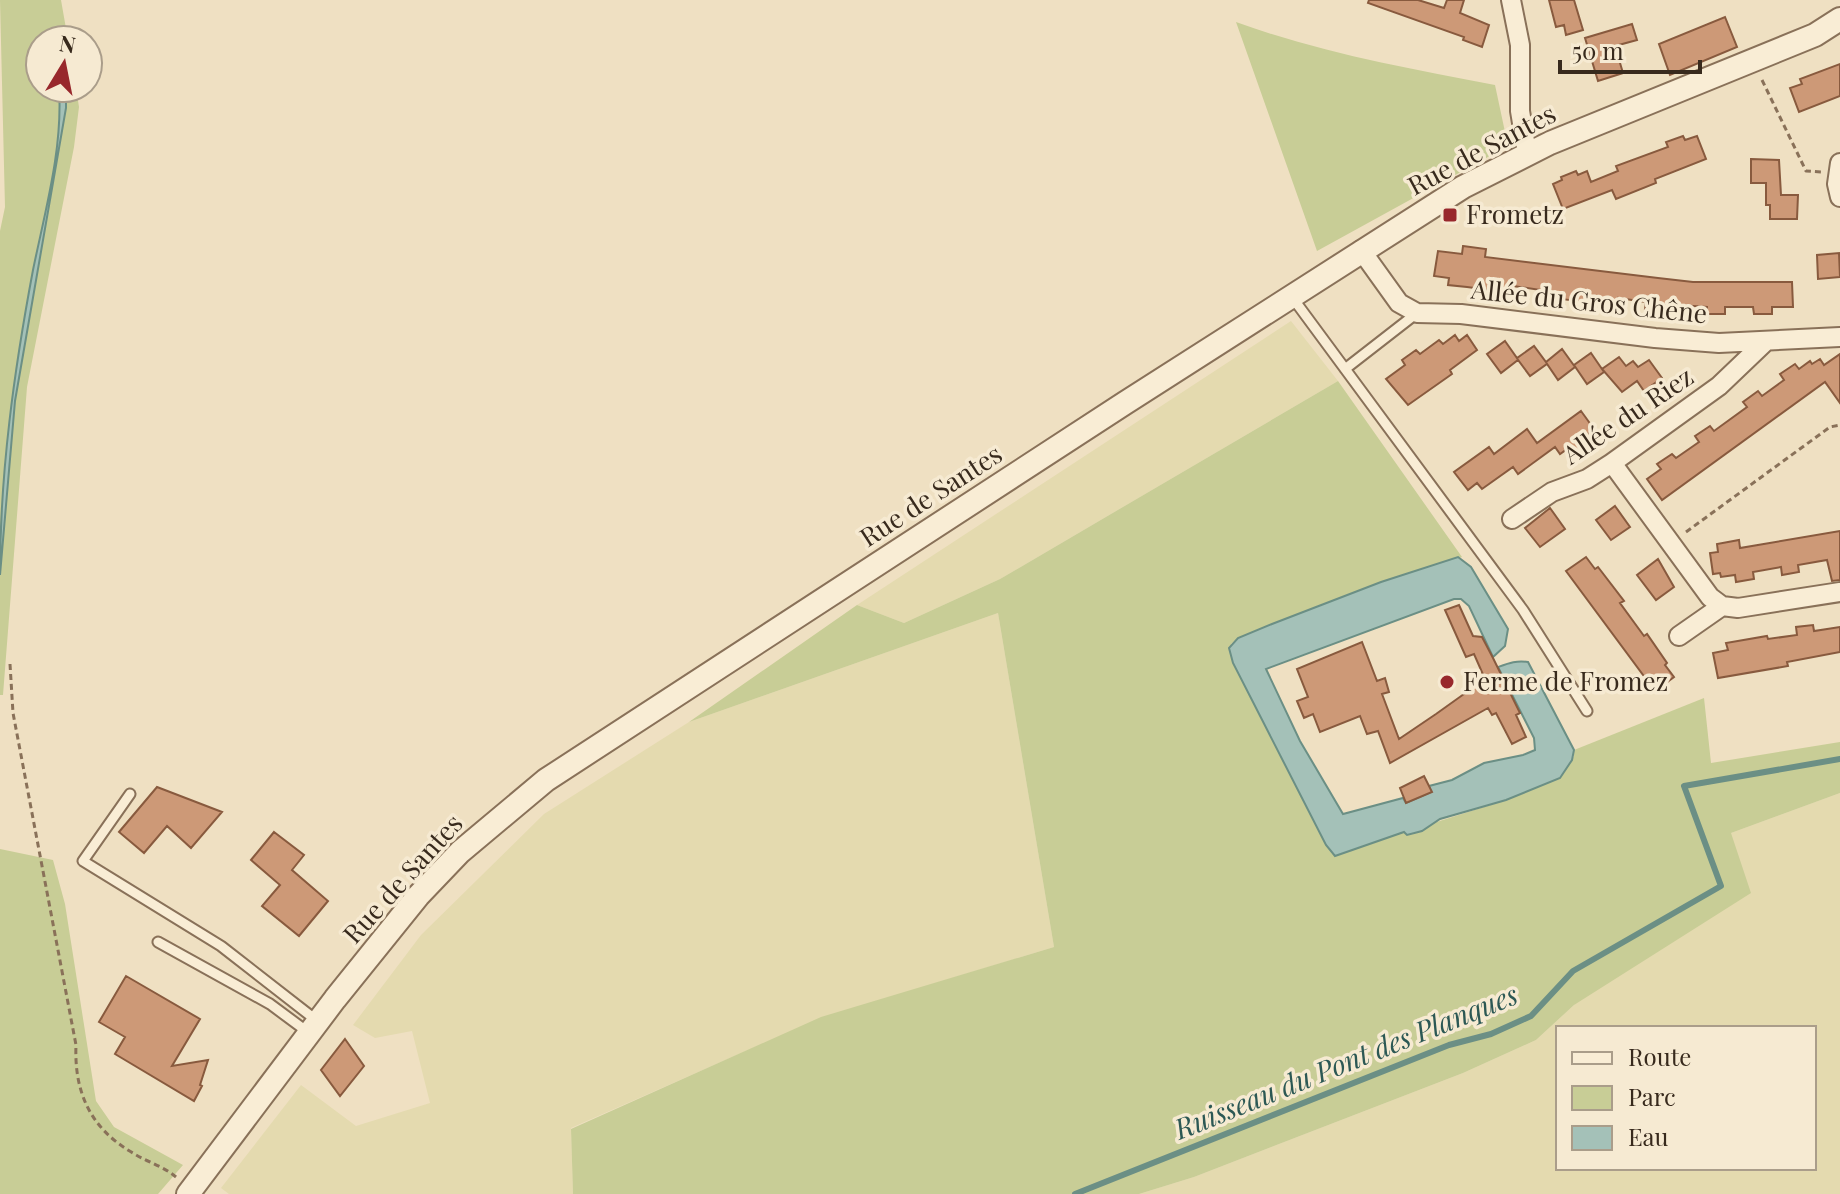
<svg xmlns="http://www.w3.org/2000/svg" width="1840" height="1194" font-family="'Playfair Display',serif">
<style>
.farmland{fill:#e4daaf;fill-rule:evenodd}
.green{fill:#c8cd96}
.water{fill:#a4c1b8;stroke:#6b8f85;stroke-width:2}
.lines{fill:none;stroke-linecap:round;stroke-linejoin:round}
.stream{stroke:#6b8f85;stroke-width:6}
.building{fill:#cd9977;stroke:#885a3e;stroke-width:2}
.service-casing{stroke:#897159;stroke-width:13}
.minor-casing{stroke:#897159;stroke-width:22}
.tertiary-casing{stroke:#897159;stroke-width:26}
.path{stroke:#897159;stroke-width:3;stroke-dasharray:6 4;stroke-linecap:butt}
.service{stroke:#f9edd5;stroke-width:9}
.minor{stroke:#f9edd5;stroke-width:18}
.tertiary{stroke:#f9edd5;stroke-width:22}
.poi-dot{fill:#98282c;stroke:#f6ead2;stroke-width:3}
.labels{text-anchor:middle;stroke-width:7;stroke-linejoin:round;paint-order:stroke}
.street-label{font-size:26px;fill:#382a1d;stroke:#f6ead2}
.poi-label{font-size:26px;fill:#382a1d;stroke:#f6ead2;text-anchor:start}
.water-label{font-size:28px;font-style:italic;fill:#2c5854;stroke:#f6ead2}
</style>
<rect width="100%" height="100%" fill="#efe0c2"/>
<path class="farmland" d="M1291,321l47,60 -338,198 -96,44 -47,-18z
M998,613l56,334 -233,71 -250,110 2,66h-344l-8,-6 80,-103 55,41 74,-23 -18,-72 -37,7 -22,-13 68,-90 123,-121 145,-92z
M1840,793v401h-701l55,-17 269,-104 73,-33 38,-35 157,-172zM1558,1028h256v140h-256z"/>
<path class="green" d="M0,0h61l7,40h-28v48h36l3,19 -5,40 -47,240 -24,308h-3v-464l5,-24z
M1236,22c85,31 170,46 259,63l13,61 -191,105z
M1338,381l124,176 -81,25 -143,56 -7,6 2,19 93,182 79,-13 101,-32 54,-22 14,-22v-6l130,-52 7,65 129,-21v51l-109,40 20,60 -177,112 -38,35 -73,33 -269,104 -55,17h-566l-2,-65 250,-112 233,-70 -56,-334 -309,109 168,-117 47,18 96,-44z
M0,849l53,11 12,44 31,197 18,26 69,38 -25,29h-158z"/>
<path class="water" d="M59,88h7v20l-51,293 -15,174c0,-103 14,-204 33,-305 12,-59 30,-121 26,-182z
M1458,557l13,10 37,62 -3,17 -12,11 -24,-51 -8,-7h-7l-188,70 34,72 43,73 60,-16 3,5 25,-11 -2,-6 23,-6 32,-17 39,-8 12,-5 -1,-12 -36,-71c11,-4 19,-7 30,-5l46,88 -2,10 -12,18 -54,22 -66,19 -18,12 -15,4 -3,-3 -69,24 -9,-11 -93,-182 -4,-15 9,-10 34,-14 109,-42z"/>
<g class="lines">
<path class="stream" d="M1075,1194l374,-149 42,-11 40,-18 42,-45 148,-85 -37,-100 156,-27"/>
</g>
<path class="building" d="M1369,0h49l26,8 3,-8h17l-4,13 29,12 -7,22 -19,-7 1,-3 -96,-34z
M1549,0h25l9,30 -17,5 -2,-10 -8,2z
M1725,17l12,30 -67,28 -11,-31z
M1632,24l5,16 -22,6 8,27 -25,8 -13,-43z
M1840,64v32l-41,16 -9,-24 12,-4 -2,-5z
M1683,136l2,4 12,-4 9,23 -51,20 1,4 -40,16 -4,-9 -49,19 -10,-25 9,-4 -1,-3 15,-6 2,4 9,-4 4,11 27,-11 -2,-5 52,-19 -2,-5z
M1751,159l28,1 2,35h17l-1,24h-27v-14h-4v-22h-15z
M1463,246l23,3 -1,8 173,21 35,4h99l1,25h-21v7h-18l-1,-7h-28v7h-18v-7l-43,-3 -1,7 -18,-2 1,-7 -28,-4 -1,8 -64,-8 1,-6 -41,-6v7l-46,-6 -19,-2 1,-7 -15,-2 4,-25 24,3z
M1839,253l1,24 -22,2 -1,-24z
M1455,335l4,6 8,-6 10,15 -27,20 2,4 -44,31 -22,-26 19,-14 -3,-5 14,-10 4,4 19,-14 4,4z
M1505,341l12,17 17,-12 12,16 16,-13 13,18 -17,13 -11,-16 -17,12 -12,-16 -17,13 -14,-19z
M1591,353l13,19 -17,12 -13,-19z
M1840,354v49l-15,-21 -163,118 -15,-21 14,-10 -4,-5 15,-10 4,4 23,-16 -4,-6 15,-10 4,5 33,-24 -4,-5 15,-11 4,5 22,-16 -4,-6 15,-10 4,5 11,-8 2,3 8,-5 4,6z
M1619,357l7,9 7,-5 5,6 11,-7 13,18 -18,13 -7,-10 -15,11 -20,-23z
M1581,411l13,18 -10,8 5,6 -14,11 -5,-7 -10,7 -5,-7 -37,27 -5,-7 -31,22 -5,-6 -9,7 -14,-18 35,-25 5,7 33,-25 10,14z
M1615,506l15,21 -19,13 -15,-20z
M1550,508l15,21 -25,18 -15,-19z
M1840,531v49l-8,1 -5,-21 -29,5 1,7 -17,3 -1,-8 -28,5 1,7 -18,3 -1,-7 -14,2 -1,-4 -7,1 -3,-21 8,-1 -1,-8 22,-4 1,8z
M1586,557l9,12 3,-2 26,34 -4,2 24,33 3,-2 20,29 -2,2 9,12 -19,14 -89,-120z
M1658,559l16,28 -18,13 -19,-25z
M1459,605l14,31 9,1 11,21 27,55 -4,2 10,22 -14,7 -16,-31 -4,2 -4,-7 -98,55 -12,-32 -11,3 -7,-18 -40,16 -7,-18 -9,4 -7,-17 11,-4 -11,-28 65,-27 15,39 8,-3 4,14 -7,2 17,45 37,-25 49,-35 -11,-25 -8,3 -21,-47z
M1813,625l1,6 26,-4v25l-53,10 1,4 -70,12 -5,-25 15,-3 -2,-7 41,-7 1,3 29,-4 -1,-8z
M1424,776l8,16 -26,11 -6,-15z
M157,787l65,25 -31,36 -24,-22 -23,27 -25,-21z
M274,832l30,23 -12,15 36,31 -29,35 -37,-30 18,-21 -29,-25z
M126,976l74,43 -28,47 36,-6 -8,25 2,1 -8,15 -79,-47 10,-17 -26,-15z
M345,1039l19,27 -24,30 -19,-26z"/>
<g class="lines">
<defs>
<path id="service" d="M1292,297l231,313 64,101
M1345,369l72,-56
M130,794l-47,67 138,85 95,74
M158,942l112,62 39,29"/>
<path id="minor" d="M1511,0l9,45v66l7,42
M1840,163l-3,21 3,13
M1361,250l38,53 18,10 44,1 194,24 64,5 121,-6
M1612,463l98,134 12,9 16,2 102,-16
M1512,519l40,-27 35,-13 25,-16 107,-77 45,-43
M1679,636l43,-30"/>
<path id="tertiary" d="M188,1194l147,-195 83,-103 42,-44 86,-72 579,-377 338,-216 87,-44 265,-108 25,-16"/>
</defs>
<use href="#service" class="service-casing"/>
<use href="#minor" class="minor-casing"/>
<use href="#tertiary" class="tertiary-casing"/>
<path class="path" d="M1762,80l44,91 16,1
M1686,532l144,-105 10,-2
M10,664l3,49 63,332c-2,48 15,84 57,108 14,9 30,13 43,24"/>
<use href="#service" class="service"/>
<use href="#minor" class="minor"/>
<use href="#tertiary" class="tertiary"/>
</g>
<g class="poi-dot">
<rect x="1442" y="207" width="16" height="16" rx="4"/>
<circle cx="1447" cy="682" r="8"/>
</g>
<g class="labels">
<g class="street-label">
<text transform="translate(1482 150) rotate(-28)" y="9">Rue de Santes</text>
<text transform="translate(1589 302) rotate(6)" y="9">Allée du Gros Chêne</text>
<text transform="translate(1628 416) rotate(-34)" y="9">Allée du Riez</text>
<text transform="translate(931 496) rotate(-33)" y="9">Rue de Santes</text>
<text transform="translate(403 879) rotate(-48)" y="9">Rue de Santes</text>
</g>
<g class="poi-label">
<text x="1466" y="224">Frometz</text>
<text x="1463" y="691">Ferme de Fromez</text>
</g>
<g class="water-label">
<text transform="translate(1346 1062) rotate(-22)" y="10">Ruisseau du Pont des Planques</text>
</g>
</g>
<rect x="1556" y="1026" width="260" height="144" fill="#f6ead2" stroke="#aa9d8a" stroke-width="2"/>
<rect x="1572" y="1052" width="40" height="12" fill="#f9edd5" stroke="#aa9d8a" stroke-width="2"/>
<text x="1628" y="1066" font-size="24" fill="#382a1d">Route</text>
<rect x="1572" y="1086" width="40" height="24" fill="#c8cd96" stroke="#aa9d8a" stroke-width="2"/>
<text x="1628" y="1106" font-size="24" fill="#382a1d">Parc</text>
<rect x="1572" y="1126" width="40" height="24" fill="#a4c1b8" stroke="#aa9d8a" stroke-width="2"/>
<text x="1628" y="1146" font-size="24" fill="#382a1d">Eau</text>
<g transform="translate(64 64) rotate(10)"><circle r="38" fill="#f6ead2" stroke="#aa9d8a" stroke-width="2"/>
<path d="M0-6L14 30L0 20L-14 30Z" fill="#98282c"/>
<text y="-12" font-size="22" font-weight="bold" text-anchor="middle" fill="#382a1d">N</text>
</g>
<path d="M1560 60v12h140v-12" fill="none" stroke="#382a1d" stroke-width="4"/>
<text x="1572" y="60" font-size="24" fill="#382a1d" stroke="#f6ead2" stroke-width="6" paint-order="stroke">50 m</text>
</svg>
